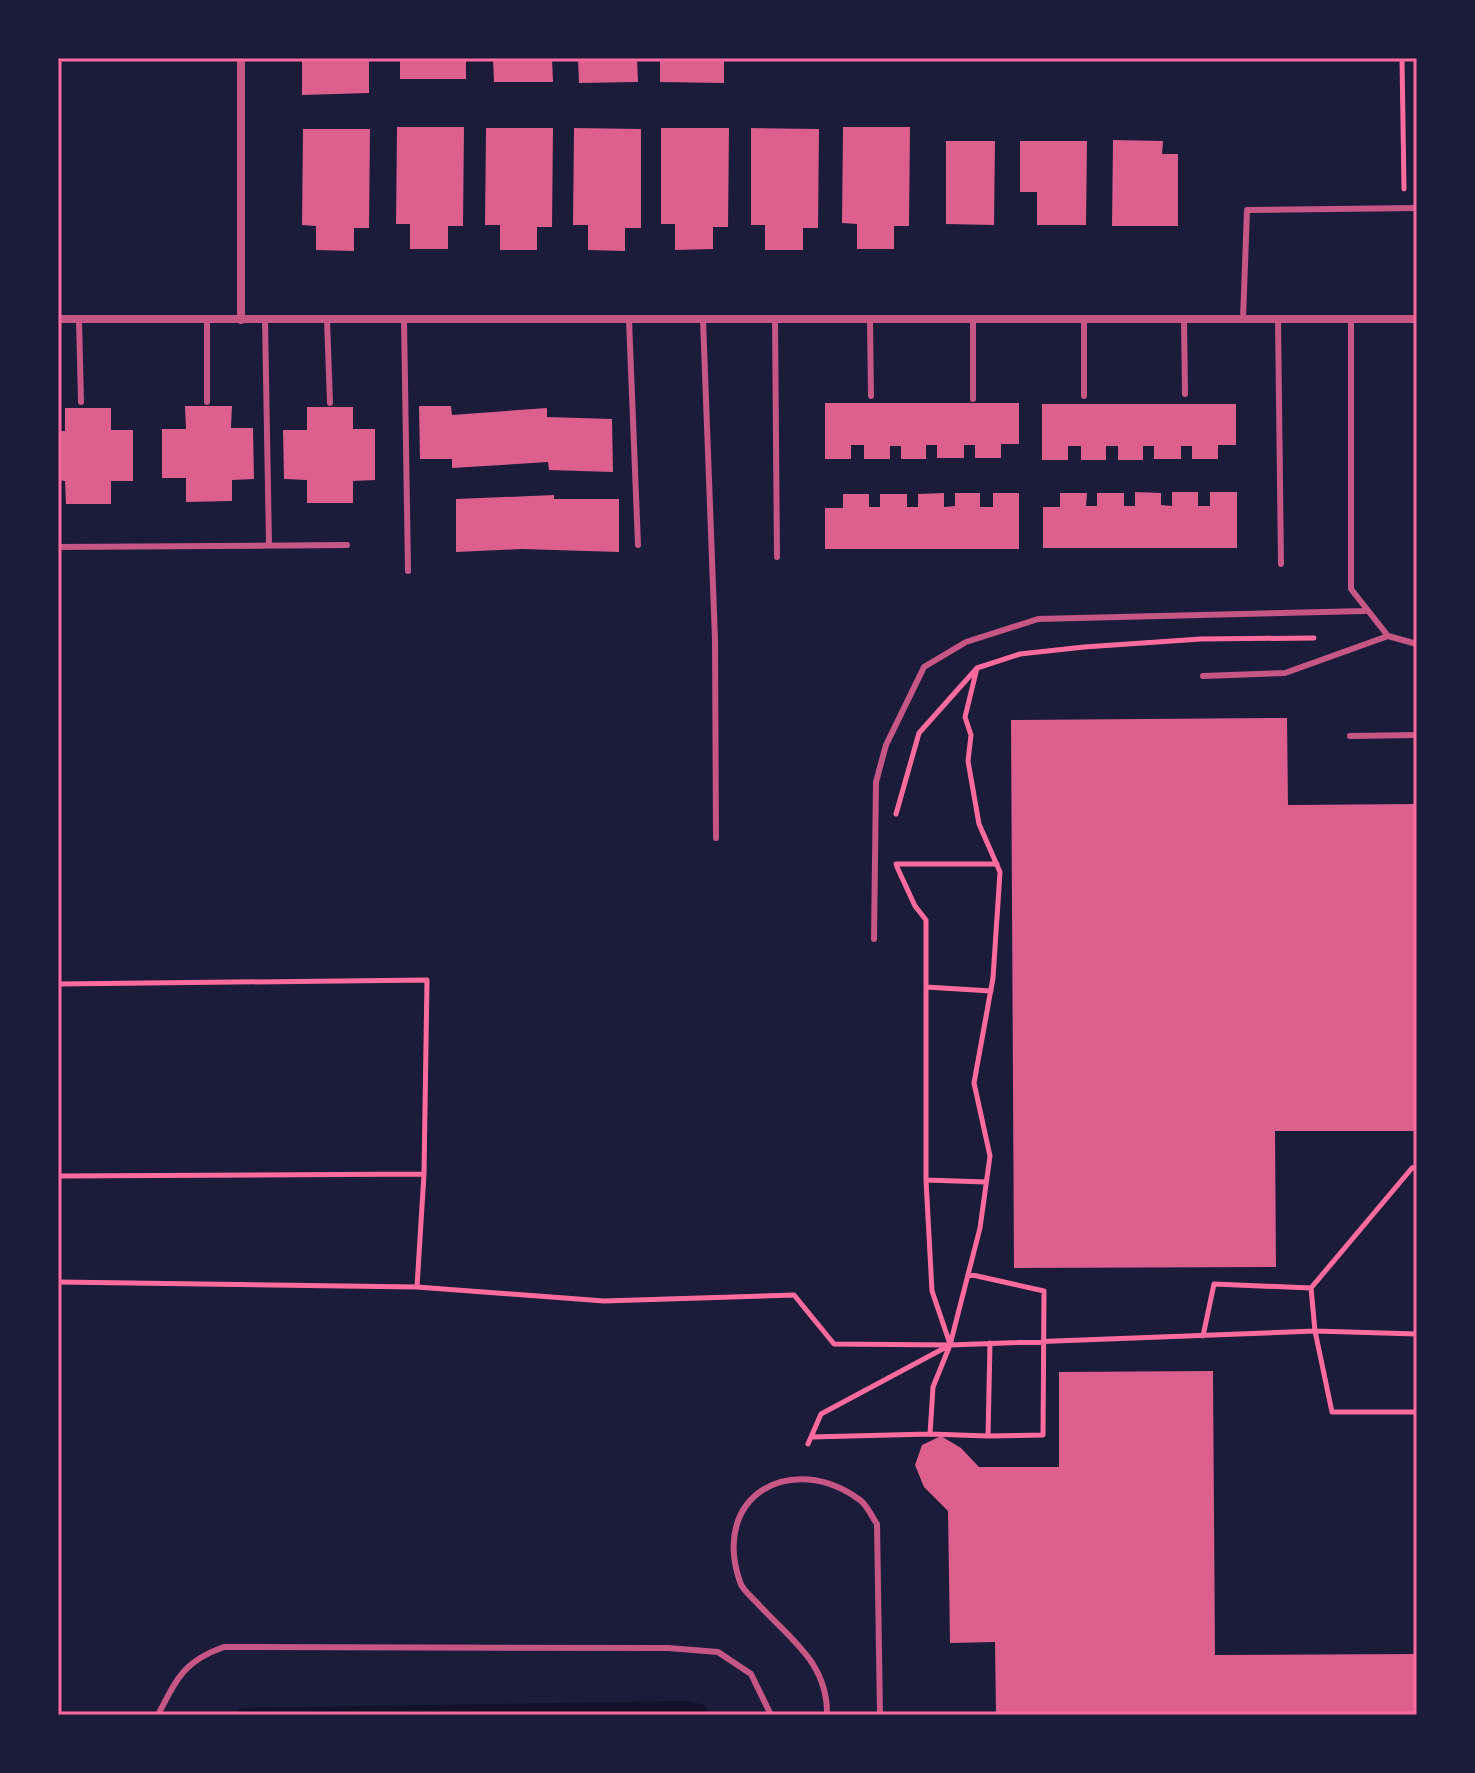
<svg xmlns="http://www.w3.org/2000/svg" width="1475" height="1773" font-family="'Space Grotesk',sans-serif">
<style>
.water{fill:#12122b}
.building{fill:#dd5f8e}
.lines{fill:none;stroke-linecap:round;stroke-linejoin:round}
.path{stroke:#ff6b9d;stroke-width:5}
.service{stroke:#c65784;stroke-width:6}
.minor{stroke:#c65784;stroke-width:8}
.neatline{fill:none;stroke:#ff6b9d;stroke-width:3}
</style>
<rect width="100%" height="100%" fill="#1b1b3a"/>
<path class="water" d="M688,1701l16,4 6,10h-478l9,-7z"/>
<path class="building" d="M302,58h67v35l-67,2z
M400,58h66v21h-66z
M493,58h59l1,24h-59z
M578,58h59l1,24 -59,1z
M660,58h64v25l-64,-1z
M397,127h67l-1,99h-15v23h-38v-25h-14z
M843,127h67l-1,99h-15v23h-37v-25l-15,-1z
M486,128h67l-1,99h-15v23h-37v-25h-15z
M574,128l67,1v99h-16v23l-37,-1v-25h-15z
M661,128h68l-1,99h-15v22l-38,1v-26h-14z
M751,128l68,1 -1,99h-15v22h-38v-25h-14z
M303,129h67l-1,99h-15v23l-38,-1v-24l-14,-1z
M1113,140l50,1 -1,13h16v72h-66z
M946,141h49l-1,84 -48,-1z
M1020,141h67l-1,84h-49v-33h-17z
M825,403h194v41h-18v14h-26v-13h-11v13h-27v-13h-11v14h-25v-13h-11v13h-26v-14h-13v14h-26z
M1042,404h194v41h-18v14h-26v-13h-11v13h-27v-13h-11v14h-25v-14h-12v14h-25v-14h-13v14h-26z
M185,406h47l-1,22h22l1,51 -22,1v21l-46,1v-24h-24v-49h24z
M419,406h32l1,9 95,-7v9l65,2 1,53 -64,-2 -1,-8 -96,6v-9h-32z
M307,407h46v22h22v51l-22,1v22h-46v-23l-23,-1 -1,-49h24z
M65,408h46v22h22v51h-22v23h-45l-1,-23 -7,-1v-49h7z
M1135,492l26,1v12l11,1v-14h26v14h12v-14h27v56h-194v-41h17v-14h27l-1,13h11v-13h27v13h11z
M944,493v14l11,-1v-13h25v14h13v-14h26v56h-194v-41h18v-14h26v13h11v-13h27v13h11v-13z
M554,495v4h65v53l-97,-3 -66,3v-53z
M1287,718l1,87 129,-1v327h-142l1,136 -262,1 -3,-548z
M1213,1371l2,284 202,-1v61h-421l-1,-73 -45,1 -2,-132 -24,-24 -9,-22 7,-20 19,-9 20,12 18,19h80v-95z"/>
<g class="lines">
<path class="path" d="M1402,58l2,131
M896,814l23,-81 58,-65 43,-14 64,-7 117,-8 113,-1
M896,864h101
M897,867l18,39 11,14v260l6,111 18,53
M58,984l369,-4 -3,194 -366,2
M926,987l65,4
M424,1174l-7,113 187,14 190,-6 40,49 116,1
M926,1180l60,2
M968,1274l76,17 -1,144 -55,1
M58,1282l359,5
M1311,1288l101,-120 5,-1
M1203,1336l11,-52 97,4 4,43 17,81h85
M930,1434l58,2 2,-93
M811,1437l119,-3 3,-47 17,-42 30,-117 10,-72 -16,-73 19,-105 7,-106 -21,-48 -11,-63 3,-26 -6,-18 12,-49
M808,1444l13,-30 129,-69 365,-14 102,3"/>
<path class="service" d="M79,319l2,83
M207,319v83
M1243,319l4,-109 170,-2
M1278,319l3,245
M1351,319v270l37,47 29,8
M265,320l4,225
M327,320l3,83
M404,320l4,251
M629,320l9,225
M703,320l12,319 1,199
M775,320l2,237
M870,320l1,76
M1084,320v76
M1184,320l1,74
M973,399v-79
M58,547l289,-2
M1203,676l82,-3 103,-37
M1350,736l67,-1
M874,939l2,-157 10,-37 38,-78 42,-25 72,-23 327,-8
M158,1715c19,-37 26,-54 66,-68l444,1 50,4 33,22 20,41
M827,1715c1,-52 -36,-75 -68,-110 -6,-7 -16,-14 -19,-23 -30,-87 52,-132 120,-82 7,5 12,17 17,24l3,191"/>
<path class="minor" d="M58,319h1359
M241,320v-262"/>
</g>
<rect width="1475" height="1773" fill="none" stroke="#1b1b3a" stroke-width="120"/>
<rect x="60" y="60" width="1355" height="1653" class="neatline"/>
</svg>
